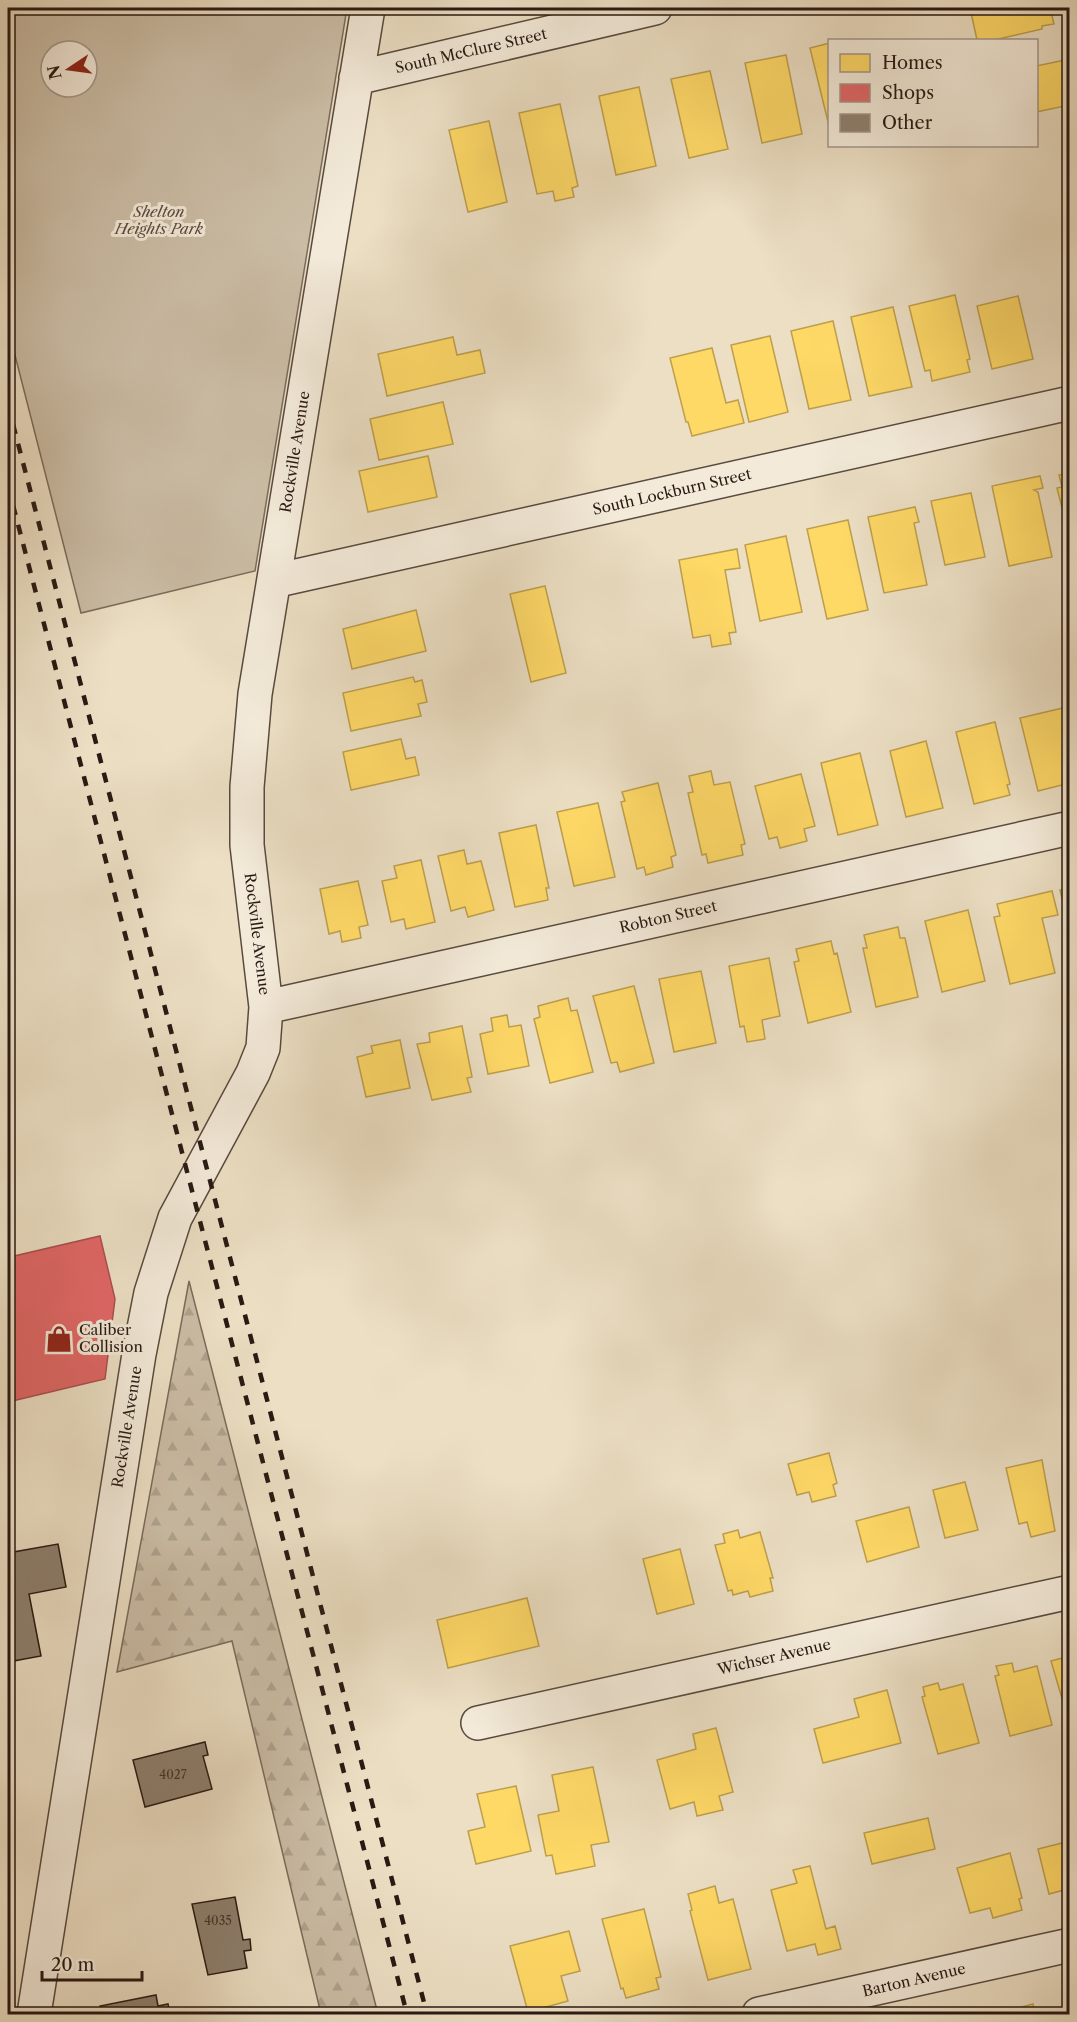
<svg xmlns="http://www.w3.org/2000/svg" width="1077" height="2022" font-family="'Libre Caslon Text',serif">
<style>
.forest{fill:url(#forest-firs);stroke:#7a6b5c;stroke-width:1.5}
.park{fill:#cbbda6;stroke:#7a6b5c;stroke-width:1.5;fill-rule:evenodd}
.homes{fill:#ffd966;stroke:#be9f4d;stroke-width:1.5}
.shops{fill:#e06666;stroke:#a94f4d;stroke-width:1.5}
.building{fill:#8e806f;stroke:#281913;stroke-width:1.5}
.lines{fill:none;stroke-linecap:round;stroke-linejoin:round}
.minor-casing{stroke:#594a3f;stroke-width:36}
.minor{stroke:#f3ead9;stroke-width:33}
.rail{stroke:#281913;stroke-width:4.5;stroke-dasharray:10 10;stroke-linecap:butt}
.labels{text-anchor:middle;stroke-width:6;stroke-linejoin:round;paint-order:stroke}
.number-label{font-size:12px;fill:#42332a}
.street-label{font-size:15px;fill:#281913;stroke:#f3ead9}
.park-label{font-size:15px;font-style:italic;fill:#594a3f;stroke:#f3ead9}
.poi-label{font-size:15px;fill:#281913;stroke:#f3ead9;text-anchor:start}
</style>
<defs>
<pattern id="forest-firs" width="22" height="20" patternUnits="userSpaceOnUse" patternTransform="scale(1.5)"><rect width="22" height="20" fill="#cbbda6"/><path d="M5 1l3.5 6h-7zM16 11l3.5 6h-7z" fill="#aea28e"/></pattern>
</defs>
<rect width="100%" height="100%" fill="#ecdfc4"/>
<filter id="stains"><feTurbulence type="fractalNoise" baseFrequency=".00333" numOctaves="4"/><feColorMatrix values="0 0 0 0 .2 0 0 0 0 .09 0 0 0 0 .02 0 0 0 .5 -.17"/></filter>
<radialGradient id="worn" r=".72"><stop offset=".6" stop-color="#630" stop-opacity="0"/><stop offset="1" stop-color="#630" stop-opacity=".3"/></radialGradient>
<path class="forest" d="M189,1281l189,733h-57l-89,-373 -115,31z"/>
<path class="park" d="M8,8h339l-92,563 -174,42 -73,-285zM51,51h36v36h-36z"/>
<path class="homes" d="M970,8h80l4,16 -12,2v3l-48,11h-17z
M830,43v83h-1l-19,-78z
M786,55l16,79 -40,9 -17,-80z
M1070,59v46l-34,7v-46z
M710,71l18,78 -39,9 -18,-79z
M639,87l17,79 -40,9 -17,-79z
M560,104l18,82 -6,2 2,9 -19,4 -2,-10 -16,3 -18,-81z
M489,121l18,81 -39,10 -19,-82z
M1070,136v22l-5,-21z
M955,295l15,64 -3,1 3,12 -38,9 -2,-11 -5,1 -16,-65z
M1018,296l15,63 -41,10 -15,-63z
M893,307l19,80 -43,9 -18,-79z
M833,321l18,79 -42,9 -18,-78z
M770,336l18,76 -39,10 -18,-77z
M453,337l4,18 23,-5 5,23 -98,23 -9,-42z
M712,348l14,55 12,-3 6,23 -52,13 -4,-14h-2l-16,-64z
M443,402l10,42 -74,16 -9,-41z
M428,456l9,41 -69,15 -9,-41z
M1070,473v66l-13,-51 5,-1 -3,-12z
M1040,476l3,12 -9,2 4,2 14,65 -43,9 -17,-80z
M971,493l14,64 -40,8 -14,-64z
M915,507l4,15 -5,1 13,62 -43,8 -16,-76z
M848,520l20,90 -41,9 -20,-90z
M786,536l16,76 -42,9 -15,-76z
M737,549l3,19 -15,2 11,62 -7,1 2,11 -19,3 -2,-12 -17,3 -14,-78z
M545,586l21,87 -35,9 -21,-88z
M416,610l10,41 -74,18 -9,-40z
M413,677l2,5 7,-2 5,22 -9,2 3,12 -70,15 -8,-38z
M1063,708l7,26v49l-32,8 -18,-73z
M995,722l15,62 -3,1 3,10 -36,9 -18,-72z
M401,739l5,20 9,-2 4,18 -68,15 -8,-38z
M926,741l17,67 -37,9 -16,-66z
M860,753l18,72 -40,10 -17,-72z
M711,771l3,14 16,-3 15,62 -4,1 2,10 -35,8 -2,-9 -4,1 -14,-62 5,-1 -4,-16z
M801,774l14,52 -11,3 3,12 -27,7 -3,-11 -8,2 -14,-53z
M658,783l18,72 -5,2 2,10 -27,8 -2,-8 -7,2 -16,-67 4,-1 -3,-9z
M598,803l17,74 -41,9 -17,-74z
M536,825l13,63h-3l2,12 -33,7 -16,-74z
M464,850l3,14 14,-3 13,49 -26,7 -3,-10 -14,4 -13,-55z
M421,860l14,62 -29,7 -2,-10 -13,3 -9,-41 15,-3 -3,-12z
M358,881l10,44 -9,2 2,11 -19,4 -2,-11 -11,3 -9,-45z
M1070,888v44l-10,-42z
M1052,891l6,24 -16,3 13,55 -45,11 -16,-67 6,-1 -3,-12z
M968,910l17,71 -43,11 -17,-71z
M898,927l2,11h5l13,59 -42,10 -13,-59h4l-3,-13z
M831,941l3,13 3,-1 14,59 -43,11 -14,-61 5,-1 -3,-12z
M769,958l11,58 -18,4 3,19 -18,3 -3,-16 -4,1 -11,-61z
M701,971l15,72 -42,9 -15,-73z
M634,986l20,77 -34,9 -3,-10 -6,1 -18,-67z
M568,998l3,13 6,-1 16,62 -43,11 -16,-64 6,-2 -2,-11z
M507,1015l2,12 12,-2 8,41 -41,8 -8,-40 13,-3 -2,-13z
M462,1026l10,51 -5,1 4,14 -39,8 -15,-56 13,-2 -1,-9z
M400,1040l10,48 -44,9 -9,-40 16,-4 -2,-7z
M829,1453l8,30 -4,2 3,11 -24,6 -3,-10 -12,3 -9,-31z
M1042,1460l13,71 -24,6 -4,-15 -8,2 -13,-56z
M965,1482l13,48 -33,8 -12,-48z
M909,1507l10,40 -52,15 -11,-41z
M738,1530l2,8 20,-6 13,46h-3l3,13 -23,6 -2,-6 -15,4 -1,-5 -4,1 -13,-46 10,-2 -2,-9z
M680,1549l14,55 -37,10 -14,-55z
M527,1598l12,48 -91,22 -11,-48z
M1070,1656v47l-6,2 -13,-44z
M1012,1663l2,9 23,-6 15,59 -42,11 -15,-60 4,-1 -3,-9z
M938,1683l2,7 23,-6 16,59 -41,11 -16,-57 3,-1 -2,-9z
M887,1690l14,53 -78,20 -9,-34 45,-12 -5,-18z
M716,1728l17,64 -14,4 4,14 -26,6 -3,-14 -24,7 -13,-49 39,-11 -3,-15z
M593,1767l16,75 -18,3 4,21 -39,8 -4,-19 -6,1 -8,-41 21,-4 -7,-36z
M516,1786l15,65 -55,13 -8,-33 17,-4 -8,-33z
M928,1818l7,31 -63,15 -8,-31z
M1070,1841v52l-2,-4 -19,5 -11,-45z
M1010,1853l12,45 -3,1 3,11 -29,8 -3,-10 -20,5 -13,-45z
M810,1866l16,63 9,-3 6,23 -23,6 -3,-11 -28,7 -16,-61 26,-7 -4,-13z
M715,1886l4,17 14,-4 18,70 -43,11 -18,-69 2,-1 -4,-16z
M644,1909l17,68 -5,1 3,11 -33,9 -3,-10 -2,1 -19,-70z
M569,1931l11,40 -19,5 7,25 -40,11 -18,-66z
M1033,2004l2,10h-35l-1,-1z"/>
<path class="shops" d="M100,1236l15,63 -10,80 -97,23v-163l6,17z"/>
<path class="building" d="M58,1544l8,43 -37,7 12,62 -33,6v-109z
M205,1742l3,13 -5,1 9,33 -67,18 -12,-47z
M235,1897l8,43 7,-1 1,11 -7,1 3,17 -39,7 -16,-71z
M156,1995l2,11 10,-2 2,10h-73h5l-2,-8z"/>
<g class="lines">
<defs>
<path id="minor" d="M356,78l299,-70
M274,581l796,-178
M266,1007l804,-179
M478,1723l592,-131
M34,2014l105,-660 12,-61 24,-75 78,-145 10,-25 3,-41 -19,-162v-58l8,-93 113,-686
M759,2014l311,-69"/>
</defs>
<use href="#minor" class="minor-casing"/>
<use href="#minor" class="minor"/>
<path class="rail" d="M8,405l419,1609
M8,486l399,1528"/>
</g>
<defs>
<symbol id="shop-bare" viewBox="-9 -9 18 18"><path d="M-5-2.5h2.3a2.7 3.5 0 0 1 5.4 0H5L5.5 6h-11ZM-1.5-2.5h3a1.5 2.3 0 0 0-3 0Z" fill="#8f2418" stroke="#f3ead9" stroke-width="2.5" paint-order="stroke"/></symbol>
</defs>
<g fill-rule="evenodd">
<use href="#shop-bare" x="40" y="1320" width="38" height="38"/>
</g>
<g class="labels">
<g class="number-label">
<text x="173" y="1779">4027</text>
<text x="218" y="1925">4035</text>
</g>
<g class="street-label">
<text transform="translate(471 51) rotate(-13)" y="5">South McClure Street</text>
<text transform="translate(295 452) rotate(-81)" y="5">Rockville Avenue</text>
<text transform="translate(672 492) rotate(-13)" y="5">South Lockburn Street</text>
<text transform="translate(668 917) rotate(-13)" y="5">Robton Street</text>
<text transform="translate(257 934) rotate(83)" y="5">Rockville Avenue</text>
<text transform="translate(127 1427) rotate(-81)" y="5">Rockville Avenue</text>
<text transform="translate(774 1657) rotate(-13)" y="5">Wichser Avenue</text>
<text transform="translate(914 1980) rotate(-13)" y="5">Barton Avenue</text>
</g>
<g class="park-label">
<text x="159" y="217">Shelton<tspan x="159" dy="17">Heights Park</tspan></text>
</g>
<g class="poi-label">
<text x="79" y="1335">Caliber<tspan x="79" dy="17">Collision</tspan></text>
</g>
</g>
<rect width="1077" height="2022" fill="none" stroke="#ecdfc4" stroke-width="30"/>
<rect x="9" y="9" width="1059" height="2004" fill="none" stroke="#281913" stroke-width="3"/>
<rect x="15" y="15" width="1047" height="1992" fill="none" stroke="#281913" stroke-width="1.5"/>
<rect x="828" y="39" width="210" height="108" fill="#f3ead9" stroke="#a2968a" stroke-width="1.5"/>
<rect x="840" y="54" width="30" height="18" fill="#ffd966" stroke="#a2968a" stroke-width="1.5"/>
<text x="882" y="69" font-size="18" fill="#281913">Homes</text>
<rect x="840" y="84" width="30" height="18" fill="#e06666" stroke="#a2968a" stroke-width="1.5"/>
<text x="882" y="99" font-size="18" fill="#281913">Shops</text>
<rect x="840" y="114" width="30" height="18" fill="#8e806f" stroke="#a2968a" stroke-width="1.5"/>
<text x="882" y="129" font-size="18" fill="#281913">Other</text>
<g transform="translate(69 69) rotate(257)"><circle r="28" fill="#f3ead9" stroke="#a2968a" stroke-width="1.5"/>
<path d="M0-4.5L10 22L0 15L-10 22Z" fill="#8f2418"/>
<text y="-9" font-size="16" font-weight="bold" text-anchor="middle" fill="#281913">N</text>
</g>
<path d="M42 1971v9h100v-9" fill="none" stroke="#281913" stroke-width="3"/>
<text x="51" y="1971" font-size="18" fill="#281913" stroke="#f3ead9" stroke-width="4.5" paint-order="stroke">20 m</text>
<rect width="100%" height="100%" filter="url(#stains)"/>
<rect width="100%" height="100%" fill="url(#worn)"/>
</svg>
